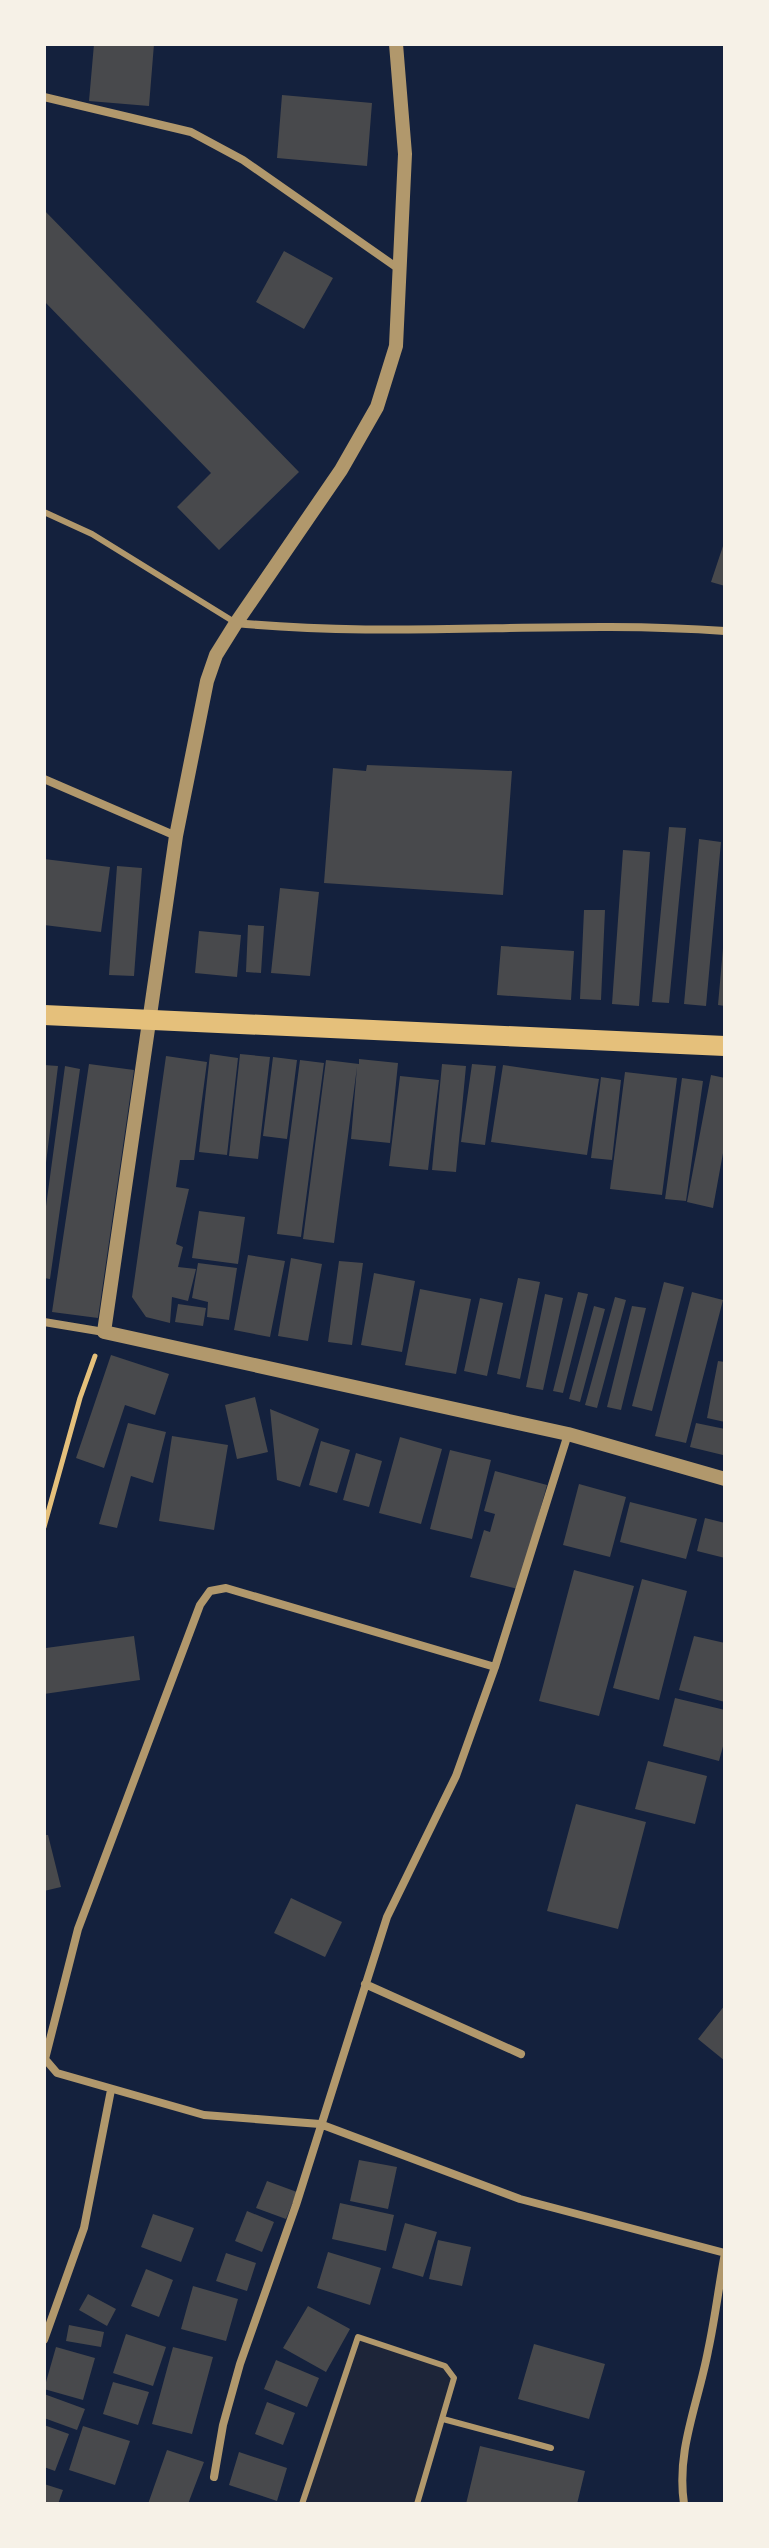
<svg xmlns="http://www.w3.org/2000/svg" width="769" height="2548" font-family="Lora,serif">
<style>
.green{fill:#1d2539}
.building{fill:#48494c}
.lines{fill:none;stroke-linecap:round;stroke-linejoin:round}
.path{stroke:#e5c07b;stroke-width:5}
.service{stroke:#b1986c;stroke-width:6}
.minor{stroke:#b1986c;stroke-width:8}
.tertiary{stroke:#b1986c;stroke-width:14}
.primary{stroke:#e5c07b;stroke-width:20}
</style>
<rect width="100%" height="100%" fill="#14213d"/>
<path class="green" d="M358,2337l87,29 9,12 -38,126h-115z"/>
<path class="building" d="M94,44h60l-5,62 -60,-5z
M282,95l90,8 -5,63 -90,-8z
M44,210l255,262 -80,78 -42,-43 34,-34 -167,-172z
M284,251l49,27 -29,51 -48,-27z
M725,540v46l-14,-4z
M367,765l145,6 -9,124 -179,-12 9,-115 33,3z
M669,827l17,1 -17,175 -17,-1z
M699,839l22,3 -15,164 -22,-2z
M623,850l27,2 -11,154 -27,-2z
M44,859l66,8 -9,65 -57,-7z
M117,866l25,2 -8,108 -25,-1z
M280,888l39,4 -9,84 -39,-3z
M584,910h21l-4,90 -21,-1z
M248,925l16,1 -3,47 -15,-1z
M199,931l42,4 -4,42 -42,-4z
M501,946l73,5 -3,49 -74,-5z
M723,948h2v58l-7,-1z
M210,1054l28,4 -11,97 -28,-3z
M240,1054l30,3 -12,102 -29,-3z
M166,1056l41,6 -13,98h-14l-4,27 13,2 -13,55 7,3 -5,20 18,2 -8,32 -16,-4 -2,26 -24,-6 -14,-20z
M273,1057l24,3 -10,79 -24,-3z
M359,1059l39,4 -8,80 -39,-4 6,-72 -23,176 -31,-4 23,-179 33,4z
M300,1060l24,3 -23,174 -24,-3z
M89,1064l45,6 -36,248 -46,-6z
M442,1064l24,2 -10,106 -24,-2z
M472,1064l24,2 -11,79 -24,-3z
M44,1065l14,1 -12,97h-2z
M503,1065l96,14 -12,76 -96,-13z
M65,1066l15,3 -30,210 -6,-1v-57z
M625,1072l52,6 -15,117 -52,-6z
M711,1075l14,3v64l-12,66 -26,-6z
M400,1076l39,4 -11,90 -39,-4z
M601,1077l20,3 -9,80 -21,-2z
M682,1078l21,3 -17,120 -21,-2z
M199,1211l46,6 -7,47 -46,-6z
M248,1255l37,6 -15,76 -36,-7z
M291,1258l31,6 -14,77 -30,-5z
M339,1261l24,2 -11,82 -24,-3z
M198,1263l39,5 -8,52 -22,-3 1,-15 -16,-4z
M374,1273l41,8 -13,71 -41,-7z
M518,1278l22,4 -20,97 -23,-5z
M664,1282l20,5 -32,124 -20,-5z
M420,1289l51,10 -15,75 -51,-9z
M578,1292l10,2 -25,99 -10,-2z
M692,1292l31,8 -37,143 -31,-7z
M545,1294l18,4 -20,92 -17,-3z
M615,1297l11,3 -29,108 -12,-3z
M480,1298l23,5 -16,73 -23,-5z
M178,1304l28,4 -3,18 -28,-4z
M594,1306l11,3 -25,93 -11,-3z
M632,1306l14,2 -25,102 -14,-3z
M111,1355l58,19 -14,41 -30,-10 -21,63 -28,-10z
M718,1361l7,1v60l-18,-4z
M255,1397l13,55 -31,7 -12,-54z
M270,1409l49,20 -19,58 -23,-7z
M128,1423l38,9 -13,51 -22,-7 -14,52 -18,-4z
M696,1423l29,6 -2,26 -33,-8z
M172,1436l56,9 -14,85 -55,-9z
M400,1437l42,12 -21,75 -42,-11z
M321,1441l29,9 -13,43 -28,-8z
M450,1450l41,10 -19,79 -42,-10z
M356,1453l26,8 -13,46 -26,-7z
M495,1471l52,14 -29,104 -48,-12 14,-47 6,2 5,-18 -11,-3z
M579,1484l47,13 -16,60 -47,-12z
M630,1502l67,17 -11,40 -66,-17z
M705,1518l20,5v35l-28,-7z
M574,1570l60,16 -35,130 -60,-15z
M642,1579l45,12 -28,109 -46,-12z
M134,1636l6,44 -96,14 2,-46z
M694,1636l31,7v59l-46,-12z
M675,1698l50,12v29l-6,22 -56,-15z
M648,1761l59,15 -12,48 -60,-15z
M576,1804l70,18 -28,107 -71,-18z
M44,1835h4l13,52 -17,4z
M291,1898l51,24 -17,35 -51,-24z
M725,2005v56l-27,-22z
M359,2160l38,7 -9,42 -38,-8z
M267,2181l30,11 -11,27 -30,-11z
M340,2203l54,12 -8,36 -54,-12z
M247,2211l27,11 -12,30 -27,-11z
M153,2214l41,14 -13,34 -40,-15z
M405,2223l32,9 -14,45 -31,-9z
M438,2240l33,7 -9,39 -33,-7z
M328,2252l53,16 -11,37 -53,-17z
M226,2253l30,10 -9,28 -31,-10z
M146,2269l27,11 -14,37 -28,-11z
M193,2286l45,13 -12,42 -45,-12z
M88,2294l28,15 -9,17 -28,-16z
M308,2306l42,23 -24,43 -43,-24z
M69,2325l35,7 -3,15 -35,-6z
M126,2334l40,13 -13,39 -40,-13z
M534,2344l71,20 -16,55 -71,-20z
M56,2347l39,11 -12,42 -39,-11z
M173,2347l40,10 -21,77 -40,-10z
M276,2360l43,18 -12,29 -43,-18z
M113,2382l36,10 -11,33 -35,-11z
M44,2394l41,15 -8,21 -33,-12z
M267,2402l28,11 -12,32 -28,-11z
M44,2425l25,9 -14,37 -11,-4z
M83,2426l47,15 -15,44 -46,-15z
M480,2446l105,25 -8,33h-111z
M167,2450l37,12 -16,42h-40z
M239,2452l48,16 -10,33 -48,-16z
M44,2484l19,6 -5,14h-14z"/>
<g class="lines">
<path class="path" d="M44,1527l36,-129 15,-42"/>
<path class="service" d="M44,512l48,22 144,89
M443,2419l108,29
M302,2504l56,-167 87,29 9,12 -37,126"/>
<path class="minor" d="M44,97l147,35 52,28 156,109
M236,623c163,16 326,-4 489,8
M44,779l132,57
M44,1322l60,10
M495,1667l-269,-79 -16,3 -10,14 -122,324 -33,130 12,14 147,42 116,9 200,75 205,54
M365,1984l156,70
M44,2340l40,-112 27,-138
M214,2477l9,-52 17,-61 56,-159 91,-288 69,-141 39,-109 73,-233
M684,2504c-8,-54 14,-100 24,-153 7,-32 11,-66 17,-98"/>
<path class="tertiary" d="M396,44l9,110 -9,192 -19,61 -36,63 -105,153 -20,32 -9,26 -31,155 -72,496 464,102 157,45"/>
<path class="primary" d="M44,1015l681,31"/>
</g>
<rect width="769" height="2548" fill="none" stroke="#f6f1e7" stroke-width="92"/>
</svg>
